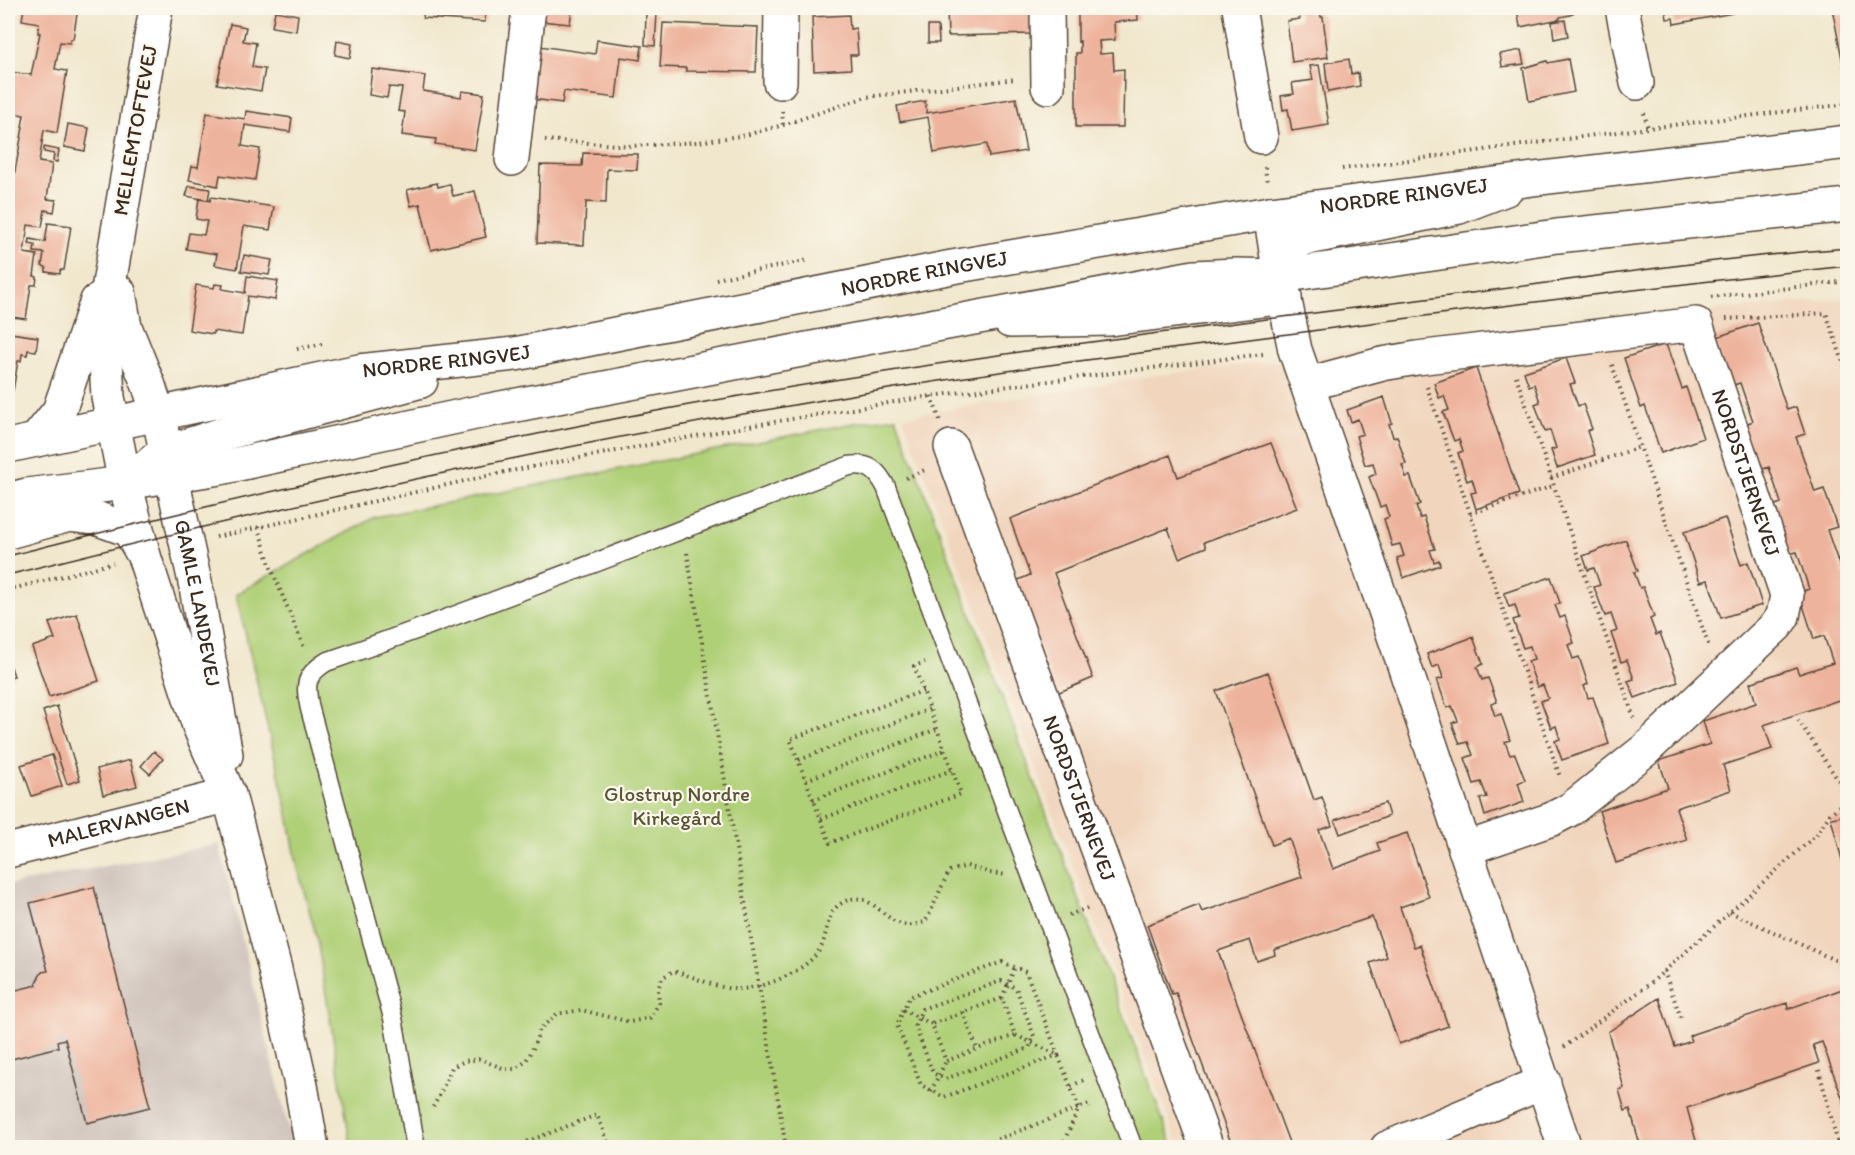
<svg xmlns="http://www.w3.org/2000/svg" width="1855" height="1155" font-family="Itim,sans-serif">
<style>
.built{fill:#f1d5bd}
.industrial{fill:#cec1ba}
.green{fill:#b0d078;stroke:#767d4b;stroke-width:1.5}
.building{fill:#eeb39c}
.lines{fill:none;stroke-linecap:round;stroke-linejoin:round}
.service-casing{stroke:#564638;stroke-width:21}
.minor-casing{stroke:#564638;stroke-width:36}
.tertiary-casing{stroke:#564638;stroke-width:36}
.secondary-casing{stroke:#564638;stroke-width:36}
.primary-casing{stroke:#564638;stroke-width:36}
.path{stroke:#564638;stroke-width:4;stroke-dasharray:1.5 4.5;stroke-linecap:butt}
.service{stroke:#fff;stroke-width:18}
.minor{stroke:#fff;stroke-width:33}
.tertiary{stroke:#fff;stroke-width:33}
.secondary{stroke:#fff;stroke-width:33}
.primary{stroke:#fff;stroke-width:33}
.tram{stroke:#3b2a1e;stroke-width:1.5}
.labels{text-anchor:middle;stroke-width:4.5;stroke-linejoin:round;paint-order:stroke}
.street-label{font-size:21px;fill:#3b2a1e;stroke:#fbf7ec}
.park-label{font-size:21px;fill:#585434;stroke:#fbf7ec}
</style>
<rect width="100%" height="100%" fill="#fbf7ec"/>
<filter id="ink" filterUnits="userSpaceOnUse"><feTurbulence type="fractalNoise" baseFrequency=".0167" numOctaves="2"/><feDisplacementMap in="SourceGraphic" scale="12" xChannelSelector="R" yChannelSelector="G"/><feConvolveMatrix kernelMatrix="1 2 1 2 8 2 1 2 1" color-interpolation-filters="sRGB"/></filter>
<filter id="wash" filterUnits="userSpaceOnUse"><feTurbulence type="fractalNoise" baseFrequency=".008" numOctaves="4" result="noise"/><feDisplacementMap in="SourceGraphic" scale="24" xChannelSelector="R" yChannelSelector="G"/><feGaussianBlur stdDeviation="1.35" result="paint"/><feColorMatrix in="noise" values="0 0 0 0 0 0 0 0 0 0 0 0 0 0 0 0 0 1.4 0 .05"/><feComposite in="paint" operator="in"/></filter>
<g filter="url(#wash)">
<rect width="100%" height="100%" fill="#f1e7cd"/>
<path class="built" d="M1847,298v849h-668l-276,-730 256,-42 493,-59z"/>
<path class="industrial" d="M219,844l74,303 -285,1v-263z"/>
<path class="green" d="M896,417l277,730h-822l-34,-208 -19,-70 -11,-60 -51,-215 139,-77 479,-94z"/>
<g id="blocks">
<path class="building" d="M24,8h54l-5,31h-2l-1,4 -10,-1 -5,27 12,2 -10,62 -13,-3 -5,32 13,2 -5,35 9,1 -2,12 -9,-2 -3,17 -14,-2 -4,28 13,2 -3,21 3,1 -1,8h-5l-5,34 -13,-2 -2,16 27,4 -2,14 -8,-1 -1,5 -5,-1 -1,7h-3l-5,30 -4,2h-1v-195l2,1 13,-72h-1l2,-12 -16,-3v-21l1,1 3,-20 19,3 9,-42h-2l1,-10 -17,-3z
M424,8h62l-1,14 -62,-4z
M542,8h30l-2,16 -30,-3z
M947,8h85l1,26 -85,2z
M1078,8h59l1,12 -24,2 1,18 -16,1 1,13 13,-1 1,17 10,-1 -1,58h-47v-74h4v-12l-2,1z
M1298,8h40l-18,3 1,6h2l5,40 -36,5 -5,-41 13,-2z
M1517,8h62l-9,7 -10,2v2l-40,8z
M1665,8h67l1,5 -59,11 -1,-6 -6,1z
M1832,8h16v71h-2z
M275,11l23,4 -2,16 -24,-4z
M646,13h11l-2,33 -10,-1z
M849,15l1,14 6,-1 2,27h-8l1,14 -37,2 -2,-54z
M1565,20l3,16 -14,3 -2,-17z
M663,23l95,4 -2,45 -70,-1v-3l-26,-1z
M230,24l16,3 -3,14 13,2 -4,24 13,2 -4,22 -44,-7z
M928,26h10l1,17h-11z
M597,40l45,6 -2,14 -19,-3 -5,41 -52,-7 -2,12 -37,-5 8,-53 62,9z
M337,41l15,3 -2,14 -15,-3z
M1521,50l3,14 -22,3 -2,-13z
M1349,59l2,15 7,-1 2,13 -32,6 -3,-29z
M1568,59l6,33 -45,9 -6,-33 24,-7 1,2z
M1319,65l10,60 -37,6 -4,-22 -5,1 -2,-14 13,-2 -2,-11 21,-3 -3,-14z
M372,69l53,7 -2,15 38,6 1,-6 22,3 -9,56 -40,-6 1,-5 -34,-4 3,-23 -7,-1 4,-23 -13,-1 -2,11 -18,-3z
M1016,98l10,53 -37,6 -2,-13 -53,9 -6,-36 -28,5 -3,-16 28,-5 2,12z
M246,111l46,7 -2,14 -45,-7 -3,21 18,3 -5,31 -35,-5 -2,11 -29,-6 3,-14 6,1 9,-54 38,6z
M68,124l21,4 -4,23 -21,-4z
M44,147l15,3 -2,12 -4,-1 1,-7 -10,-2z
M583,153l55,1 -1,16 -30,-1 -1,34 -20,-1 -2,43 -47,-2 3,-78 42,1z
M437,183l1,4 12,-3 3,12 22,-5 11,46 -55,13 -11,-46 -9,2 -4,-16z
M189,186l21,3 -2,11 -22,-4z
M211,197l63,10 -4,23 -26,-4 -7,43 -22,-4 2,-11 -31,-5 3,-16 15,2 3,-14 -11,-2 3,-20 11,2z
M48,223l23,3 -7,44h-4v4l-14,-2v-5l-4,-1 2,-13 -10,-1 1,-7 -6,-1 1,-5 15,3z
M244,255l28,5 -3,15 -28,-4z
M247,276l31,5 -3,19 -27,-4 -6,39 -29,-4v3l-24,-4 7,-45 18,3 1,-4 8,1 -1,4 23,4z
M1758,323l29,87 9,-3 9,27 -9,3 19,55 9,-3 13,38 -10,3 16,46 5,-2v123l-84,28 8,24 -49,16 8,25 -55,18 11,32 -71,23 -17,-52 69,-23 -9,-27 51,-17 -7,-23 53,-18 -6,-20 46,-16 3,7 34,-11 -9,-27 -10,3 -15,-46 10,-4 -12,-37 -11,3 -16,-48 11,-4 -12,-36 -11,4 -15,-46 10,-4 -13,-38 -10,3 -16,-48z
M1666,344l16,45 4,-2 17,51 -42,15 -16,-47 -4,2 -17,-50z
M1566,358l9,25 -5,1 8,22 5,-2 9,25 -5,2 8,24 -38,13 -6,-18 5,-2 -6,-18 -5,2 -10,-28 5,-2 -6,-18 -5,2 -5,-14z
M1476,368l43,126 -43,15 -5,-16 5,-1 -4,-13 -5,2 -9,-28 5,-2 -4,-12 -5,2 -11,-29 6,-2 -5,-14 -5,2 -5,-15z
M1384,397l8,26 -3,1 4,13 4,-1 9,28 -4,1 4,12 4,-1 10,28 -4,2 4,12 4,-1 11,32 -5,1 4,12 5,-2 1,5 -37,13 -6,-20 7,-2 -4,-12 -8,2 -8,-27 5,-2 -4,-12 -5,2 -11,-30 7,-3 -3,-11 -8,2 -9,-29 7,-2 -5,-15 -7,3 -4,-12z
M1271,443l26,65 -93,34 2,5 -27,11 -11,-30 -114,45 39,105 -36,15 -41,-112 14,-6 -20,-56 160,-64 8,22z
M1725,518l16,47 7,-3 14,43 -41,13 -13,-38 -8,2 -16,-50z
M1626,540l12,31 -4,1 6,16 3,-1 11,30 -4,2 6,16 4,-2 18,49 -43,16 -7,-17 6,-2 -7,-19 -6,2 -10,-29 6,-2 -6,-17 -6,2 -11,-29 6,-2 -6,-17 -6,2 -5,-14z
M1551,577l9,26 -5,2 5,13 5,-2 9,27 -6,2 5,14 6,-2 9,27 -4,2 4,12 5,-1 16,47 -47,16 -7,-19 5,-2 -4,-13 -5,2 -10,-27 7,-3 -5,-13 -6,2 -9,-26 6,-2 -4,-13 -7,2 -10,-28 6,-2 -4,-13 -6,2 -5,-14z
M77,614l22,67 -50,16 -17,-50 23,-8 -6,-16z
M1473,637l10,27 -6,3 5,13 6,-2 9,24 -6,2 4,12 6,-2 9,26 -5,2 5,13 5,-1 10,26 -7,3 6,19 -39,14 -5,-17 7,-2 -6,-15 -7,2 -9,-26 8,-3 -5,-13 -8,2 -8,-21 6,-2 -6,-15 -5,2 -10,-28 6,-2 -4,-13 -7,3 -5,-14z
M8,658l6,18 -6,2z
M1268,672l46,128 8,-3 10,29 -13,4 14,39 47,-18 -3,-8 30,-10 22,64 -29,10 14,40 6,-2 28,81 -49,18 -29,-81 17,-6 -15,-40 -98,33 1,5 -18,6 -7,-21 -32,11 73,197h-58l-57,-155 -4,1 -25,-69 52,-20 3,7 100,-35 -13,-39 -17,7 -56,-154z
M57,706l23,74 -13,4 -24,-73z
M154,751l9,8 -13,15 -9,-8z
M52,755l10,31 -30,10 -11,-31z
M130,760l7,26 -34,9 -6,-26z
M1385,803l4,13 -49,18 -5,-14z
M1848,815v64h-1l-16,-61z
M94,887l56,220 -63,16 -22,-84 -8,2 1,6 -50,13v-68l29,-7 -1,-3 6,-10 6,-1 -18,-68z
M1845,988l3,7v119l-26,-72 -9,3 6,18 -132,45 11,40h-57l-11,-39 -5,2 -6,-21 5,-2 -16,-56 51,-34 16,49 16,-6 -2,-5 4,-2 94,-31 1,6z"/>
</g>
</g>
<g filter="url(#ink)">
<use href="#blocks" fill-opacity="0" stroke="#564638" stroke-width="1.5"/>
<g class="lines">
<defs>
<path id="service" d="M416,1148l-23,-130 -83,-309c-5,-24 -6,-33 16,-47 176,-61 349,-131 523,-196 20,-3 28,4 37,21l247,661"/>
<g id="minor">
<path d="M1047,8l1,79"/>
<path d="M1239,8l22,129"/>
<path d="M1622,8l15,75"/>
<path d="M780,82l1,-74"/>
<path d="M512,159l17,-151"/>
<path d="M1270,213l10,63 15,74 106,306 164,492"/>
<path id="s1" d="M1308,384l74,-20 35,-6 279,-34 91,271 -4,21 -6,9 -132,125 -74,59 -19,10 -87,30"/>
<path id="s2" d="M951,447l256,701"/>
<path id="s3" d="M8,851l221,-56"/>
<path d="M1387,1148l157,-66"/>
</g>
<g id="tertiary">
<path d="M156,8l-47,276 -4,58 3,55 17,86 19,73 55,170 30,69 45,170 26,115 12,68"/>
<path id="s4" d="M119,292l6,35 24,59 9,28 38,173 30,168"/>
<path d="M36,440l23,-29 38,-110"/>
</g>
<path id="secondary" d="M1280,276l6,-18 12,-18 161,-33 47,-18
M1010,321l100,-2 175,-22
M8,532l61,-17 27,3 33,12 15,26"/>
<g id="primary">
<path id="s5" d="M8,446l351,-75 156,-17 437,-87 318,-54 263,-34 315,-37"/>
<path d="M132,479l25,-21 28,-12 41,-13 195,-52"/>
<path d="M8,500l19,-5 98,-12 95,-15 255,-55 316,-61 403,-75 42,-2 44,1 277,-40 291,-31"/>
</g>
</defs>
<use href="#service" class="service-casing"/>
<use href="#minor" class="minor-casing"/>
<use href="#tertiary" class="tertiary-casing"/>
<use href="#secondary" class="secondary-casing"/>
<use href="#primary" class="primary-casing"/>
<path class="path" d="M782,111l1,14
M1644,113l4,15
M545,140l87,6 66,-4 48,-7 37,-10 83,-28 150,-18
M1265,167l2,16
M1342,169l306,-41 200,-24
M716,279l93,-19
M1711,297l137,-16
M1726,319l100,-6 22,63
M297,349l25,-5
M1612,365l97,282
M1516,376l118,342
M1427,387l133,390
M931,396l9,24
M906,478l21,-9
M1551,478l89,-31
M1470,514l83,-28
M258,527l13,41 34,82
M216,537l284,-64 249,-47 182,-30 332,-42
M687,553l99,595
M1838,560l10,-4
M8,590l105,-27
M923,691l-133,48 40,104 131,-49 -47,-128 11,-4
M1798,720l50,75
M799,760l131,-51
M806,780l131,-51
M813,800l132,-50
M821,819l131,-49
M1730,912l118,54
M1069,915l18,-7
M1002,962l24,10 32,83 -114,42 -23,-12 -24,-60 12,-28z
M1664,971l17,47
M1001,981l15,7 18,48 -5,12 -84,31 -12,-6 -18,-47 7,-17z
M1002,998l13,-31
M903,1010l29,14
M963,1012l14,37
M1015,1035l-69,26 -14,-37 70,-26 13,37 43,20 21,53 -18,40
M1564,1047l87,-64 166,-149 13,-20 18,-16
M1819,1070l20,78
M1071,1086l13,-6
M931,1091l15,-30
M433,1107l7,-13 12,-27 13,-6 14,-2 26,10h10l10,-7 7,-11 8,-22 17,-15 24,-4 49,12 20,-4 9,-15 -1,-14 4,-11 11,-7c21,5 39,16 61,18 27,2 80,-20 89,-46 6,-18 4,-37 28,-44 22,-5 35,25 56,26 6,1 13,-2 18,-3 10,-17 15,-35 25,-51l17,-5 23,7 17,2
M510,1148l87,-33 13,33
M975,1148l114,-44 1,4
M1013,1148l3,-2"/>
<use href="#service" class="service"/>
<use href="#minor" class="minor"/>
<use href="#tertiary" class="tertiary"/>
<use href="#secondary" class="secondary"/>
<use href="#primary" class="primary"/>
<path class="tram" d="M8,556c218,-56 437,-106 659,-147 246,-46 495,-77 743,-108 146,-18 291,-42 438,-53
M8,575c278,-71 560,-132 844,-180 157,-27 316,-45 474,-66 173,-23 347,-45 522,-63"/>
</g>
</g>
<g class="labels">
<g class="street-label">
<text transform="translate(135 130) rotate(-80)" y="7">MELLEMTOFTEVEJ</text>
<text dy="7" stroke="none"><textPath href="#s5" startOffset="1419">NORDRE RINGVEJ</textPath></text>
<text dy="7" stroke="none"><textPath href="#s5" startOffset="933">NORDRE RINGVEJ</textPath></text>
<text dy="7" stroke="none"><textPath href="#s5" startOffset="447">NORDRE RINGVEJ</textPath></text>
<text dy="7" stroke="none"><textPath href="#s1" startOffset="550">NORDSTJERNEVEJ</textPath></text>
<text dy="7" stroke="none"><textPath href="#s4" startOffset="322">GAMLE LANDEVEJ</textPath></text>
<text dy="7" stroke="none"><textPath href="#s2" startOffset="374">NORDSTJERNEVEJ</textPath></text>
<text dy="7" stroke="none"><textPath href="#s3" startOffset="114">MALERVANGEN</textPath></text>
</g>
<g class="park-label">
<text x="677" y="801">Glostrup Nordre<tspan x="677" dy="24">Kirkegård</tspan></text>
</g>
</g>
<rect width="1855" height="1155" fill="none" stroke="#fbf7ec" stroke-width="30"/>
</svg>
